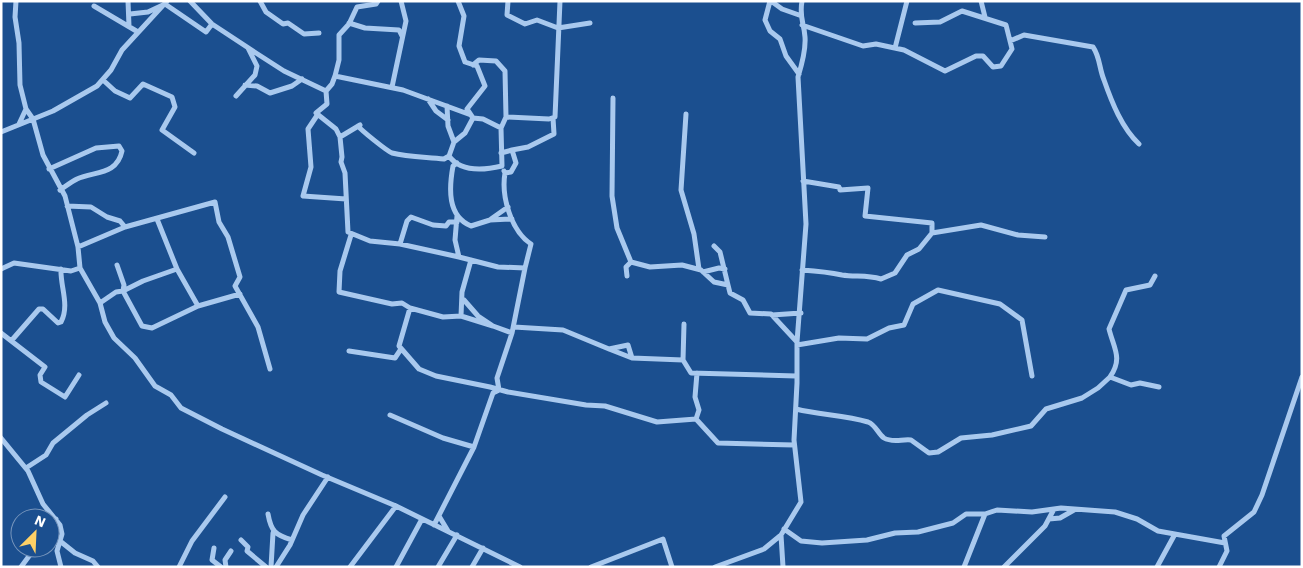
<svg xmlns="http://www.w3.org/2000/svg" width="1303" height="568" font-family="'Work Sans',sans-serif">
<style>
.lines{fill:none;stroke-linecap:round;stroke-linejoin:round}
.minor{stroke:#a9c9ee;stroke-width:5}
</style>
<rect width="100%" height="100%" fill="#1b4f8f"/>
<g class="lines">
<path class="minor" d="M16,1l-1,16 4,26 1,42 6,24 7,10 10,36 22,41 13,51 2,21 20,35 5,19 9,16 21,20 20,28 16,9 10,13 41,21 100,46 74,31 124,61
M128,1l1,25
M190,1l22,23 44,29 28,18 42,20 6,-7 3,-8 68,14 68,25 2,3 -8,15 -11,9 -6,-16 -1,-20
M260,1l6,11 17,12 5,-1 16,11 15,-1
M458,1l6,15 -5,30 6,16 12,4 8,20 -18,23 4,6
M508,1l-1,14 18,9 12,-4 21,8 32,-5
M770,1l-5,19 5,11 10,8 6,17 13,18
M771,1l11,8 17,6
M981,1l4,16
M94,6l44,26
M130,14l18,-2 17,-8 41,28 6,-8
M349,23l16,5 34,2 3,6
M915,23l25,-1 22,-11 44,14 4,16 14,-6 69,12c7,10 6,21 11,33 8,23 18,48 35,64
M802,25l61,21 13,-2 28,6 41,21 31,-15h7l10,11 8,-1 11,-17 -2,-8
M895,48l12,-47
M473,65l6,-5 17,1 9,10 1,46 -5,11
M335,76l4,-16v-25l10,-11 8,-17 19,-3 2,-3
M103,80l12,11 15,7 13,-14 29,13 3,10 -13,23 32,23
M245,85l12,1 13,7 22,-7 10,-7
M392,87l14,-66 -5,-20
M326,91l1,13 -11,9 20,16 4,8
M236,96l19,-21 2,-9 -9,-18
M613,98l-1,98 5,32 14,34 19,5 32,-2 19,5 13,12 14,3 2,8 13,7 7,13 21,1 26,28
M428,99l8,12 12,9
M318,114l-10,15 3,38 -8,29 43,3
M686,114l-5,76 13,44 5,35
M506,117l43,2 6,-2 5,-116
M19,124l7,-15
M360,125l-20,12 2,20 -1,5 4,11 3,59 22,9 30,3 59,13
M358,126c4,5 29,25 34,27 16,4 35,4 52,6l5,-3
M1,132l52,-21 44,-25 14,-16 11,-20 45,-49
M454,142l-5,14c12,17 36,14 53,10l-1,-38 -18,-9 -10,-1
M512,150l16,-3 26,-13 -1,-16
M501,153l11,-3 4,13 -5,9 -6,1 -1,-2
M457,163l-4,3c-4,22 -6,50 18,60l19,-6 22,-1
M49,169l47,-21 23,-2 3,5c-5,24 -27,20 -45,28 -6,3 -11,7 -17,11
M803,181l36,6 1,3 28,-2 -3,28 67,7v10
M67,206l24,1 16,10 13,4 5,6 -47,20
M457,216l-2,24 4,17 39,10 27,1 6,-24c-20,-13 -30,-48 -26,-71
M157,219l20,50 -34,12 -20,10 19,35 10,2 46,-22 -21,-37
M491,219l17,-12
M125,227l90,-25 4,20 9,15 12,40 -5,9 23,41 12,42
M351,235l-11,36 -1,21 53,12 10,-1 8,5 33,9 18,-1 1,-24 9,-32
M400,244l7,-23 4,-4 22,8 13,1 3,-4h8
M714,246l6,6 8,33
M1,269l13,-6 57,8 9,-3
M802,270c14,1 26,2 40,5 13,2 25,0 39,4l14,-6 12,-18 12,-6 13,-16 49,-8 37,10 27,2
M703,272l16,-4 6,1
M627,276l-1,-9 5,-5
M100,303l16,-11 7,-1 1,-6 -7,-20
M198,306l42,-12
M410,308l-11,38 20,23 17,7 54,11 18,5 78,13 19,1 52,16 39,-3 3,-9 -4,-13 2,-24
M772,315l29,-2
M461,316l32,10 -15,-10 -14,-16
M493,326l19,7 13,-65
M514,327l49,3 46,19 19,-4 4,13 -23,-9
M1,333l44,34 -5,8 1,7 24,15 14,-22
M12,340l27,-31h4l15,14 3,-1c9,-17 -1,-36 0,-53
M797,345l42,-7 28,1 22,-11 15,-3 9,-21 25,-14 62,14 22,16 10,56
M349,351l46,7 6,-9
M632,358l51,2 8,13 105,3
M683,360l1,-36
M1110,377c13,-19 4,-28 -1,-48l17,-39 24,-5 5,-9
M796,409c24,6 48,6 72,13 8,3 10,12 16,16 8,5 18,1 27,2l18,13 9,-1 23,-14 31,-3 39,-9 15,-17 36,-11 16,-10 12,-11 21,8 9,-2 19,4
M390,415l53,23 31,9
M696,419l22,24 76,2
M1,438l27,33 15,33 17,21 2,9 -5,17 4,16
M26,468l20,-13 7,-12 34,-28 19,-12
M268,514c3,17 7,21 24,26
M439,516l9,15
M1049,519l11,-1 14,-8
M434,525l40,-78 19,-54 6,-3 -2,-12 15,-45
M50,527l6,-8
M784,529l17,12 21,2 45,-3 28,-7 23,-1 35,-9 13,-9h19l12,-4 35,2 29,-4 54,4 22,7 21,12 67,12
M781,535l2,32
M241,540l7,7 -1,4 19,16
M60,541l15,12 18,8 5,6
M214,548l-2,12 9,7
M21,567l14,-19
M179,567l13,-26 33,-44
M226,567l-1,-7 6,-9
M271,567l2,-34
M276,567l14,-22 13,-30 25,-38
M350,567l46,-61
M396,567l26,-48
M438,567l19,-32
M472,567l11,-19
M591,567l72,-28 9,28
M715,567l49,-18 17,-14 20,-33 -7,-62 3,-57v-41l9,-118 -8,-147c4,-13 8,-27 7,-40 -1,-15 -6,-19 -3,-36
M964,567l21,-53
M1004,567l41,-41 9,-17
M1157,567l18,-33
M1219,567l8,-16 -3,-15 30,-24 8,-17 40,-118"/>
</g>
<rect width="1303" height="568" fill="none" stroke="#ffffff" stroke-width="5"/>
<g transform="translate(35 533) rotate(24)"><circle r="24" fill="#1b4f8f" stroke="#7695bc"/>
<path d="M0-4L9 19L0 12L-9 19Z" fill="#ffd166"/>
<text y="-8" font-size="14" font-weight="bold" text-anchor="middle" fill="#ffffff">N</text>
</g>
</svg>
